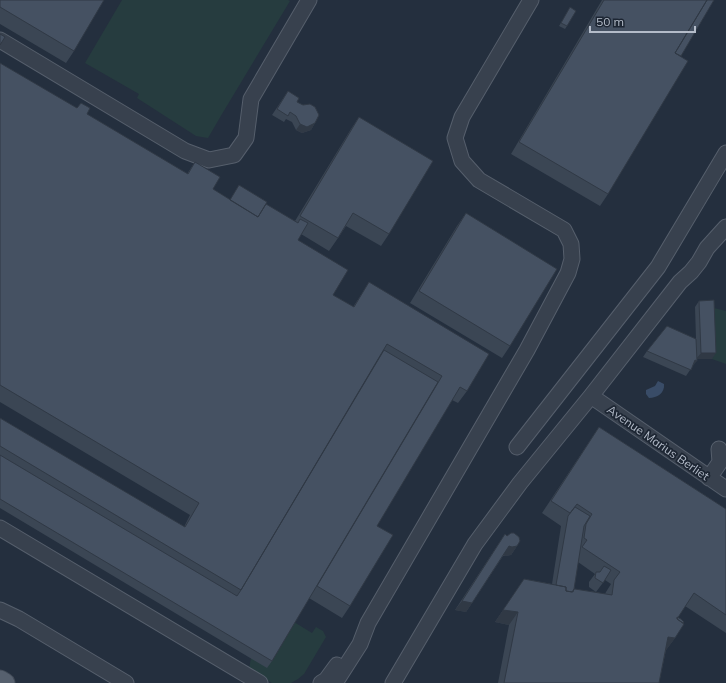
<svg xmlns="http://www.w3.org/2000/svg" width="726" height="683" font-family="Mulish,sans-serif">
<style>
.green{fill:#263c3f}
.water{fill:#394c67}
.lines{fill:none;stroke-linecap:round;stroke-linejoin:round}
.minor-casing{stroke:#565f6c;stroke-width:17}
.major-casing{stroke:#414a57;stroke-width:21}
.minor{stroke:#38414e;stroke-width:15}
.major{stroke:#56606e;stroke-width:19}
.wall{fill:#3b4654;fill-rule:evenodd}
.shaded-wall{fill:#303945}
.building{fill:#455162;stroke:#303945}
.labels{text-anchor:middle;stroke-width:3.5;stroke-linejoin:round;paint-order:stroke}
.street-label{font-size:12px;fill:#b4bcc9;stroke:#1d2633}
</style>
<rect width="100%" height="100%" fill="#242f3e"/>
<path class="green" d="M122,0h166l2,1 -68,113 -14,24 -12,-2 -59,-38 2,-4 -54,-31z
M710,307l16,4v53l-14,-5z
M294,622l18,11 4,-6 7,4 3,6 -22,37 -6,5 -7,4h-19l-23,-14 2,-11 16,9z"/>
<path class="water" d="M658,381l6,3c1,9 -7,14 -15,14l-3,-4v-4l9,-4z"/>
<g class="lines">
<defs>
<path id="minor" d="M0,40l185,111 24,9 25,-5 12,-17 5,-39 58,-99
M591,396l135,93
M517,447l141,-180 68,-114
M709,478l11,-16 -1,-13
M0,528l260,155
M0,610l19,9 107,64
M321,683l5,-3 11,-15
M335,683l25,-39 8,-21 159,-273 41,-77 4,-14 -1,-15 -7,-14 -85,-50 -17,-19 -7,-23 7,-21 69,-117
M393,683l82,-139 45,-61 71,-87 89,-114 11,-10 8,-10 8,-14 19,-21"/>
<path id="major" d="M0,680l5,3"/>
</defs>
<use href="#minor" class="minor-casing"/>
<use href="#major" class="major-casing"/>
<use href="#minor" class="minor"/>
<use href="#major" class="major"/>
</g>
<path class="wall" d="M0,0l74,51 -8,12 -66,-39z
M602,0h112l-33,56 -73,138 -8,12 -89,-52z
M568,11l-1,15 -2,3 -6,-3z
M0,63l187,111 8,-12 18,27 17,11 9,-15 23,24 33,12 56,-92 8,-12 30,117 -8,12 -35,-20 -8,12 -9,13 -28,-17 -3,6 35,55 20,12 8,-12 8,-13 98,109 -9,12 -6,-3 -75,126 -27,80 -8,12 -33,-20 -37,63 -5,7 -267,-160v-90l184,109 6,-12 -190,-113z
M288,91l27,32 -4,7 -9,3 -6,-3 -4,-8 -6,-3 -2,3 -12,-7z
M466,213l44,133 -8,12 -92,-55 47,-77z
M699,301l13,58h-16l-4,8 -6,9 -43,-19 4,-6 49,-12 -1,-32z
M599,427l127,82v124l-41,-27 -8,11 -2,21 -9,12 -7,33h-161l11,-58 -14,-3 29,-43 28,5 9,-58 -19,-13zM578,562l17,12 -6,8v5l7,5 -22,-3zM605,580l6,4 -5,8 -1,2 -9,-2z
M505,534l12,12 -6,9 -6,1h-2l-37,56 -11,-2z"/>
<path class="shaded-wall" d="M315,123l-4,7 -9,3 -6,-3 4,-6z
M701,353h15l-4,6h-16z
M695,360l2,1 -5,6h-2z
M509,546h8l-6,9 -6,1 -2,-1z
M462,601l10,2 -6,9 -11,-2z
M503,610l15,2 -9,13 -14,-3z
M668,637l7,1 -9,12 -7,-1z"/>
<path class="building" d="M0,0h104l-30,51 -74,-44z
M604,0h103l-32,53 13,8 -80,133 -89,-52z
M707,0h7l-33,56 -6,-3z
M570,7l6,4 -9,15 -6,-3z
M0,34l5,3 -5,8z
M0,63l77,45 4,-5 9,5 -3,6 101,60 7,-12 25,15 -7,12 45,28 8,-13 32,19 2,-4 8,4 -10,17 50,30 -15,25 21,12 15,-25 120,72 -22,37 -7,-4 -83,139 16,9 -43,71 -33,-20 125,-210 -55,-32 -146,246 -241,-144v-28l185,109 14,-24 -199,-118z
M288,91l11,7 -2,4 6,3 7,-1 5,3 4,8 -4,8 -8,4 -7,-3 -4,-8 -6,-4 -2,4 -11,-7z
M359,117l74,44 -44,73 -36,-21 -15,25 -38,-22z
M239,185l28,17 -9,15 -28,-17z
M466,213l91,56 -47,77 -91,-55z
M714,300l2,53h-15l-2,-52z
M667,326l29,13 1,22 -2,-1 -4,10 -44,-19z
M384,350l54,32 -166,279 -272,-162v-44l237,141 4,-6z
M599,427l127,82v106l-32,-22 -17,26 7,5 -9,14 -7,-1 -9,46h-155l14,-71 -15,-2 21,-31 42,8v4l7,1 1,-3h1l37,6 2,-15 6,-8 -38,-25 5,-7 -3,-2 2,-14 6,-10 -15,-10 -7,9 -19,-12z
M575,507l15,9 -6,10 -10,63 -2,3 -6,-1v-4l-10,-2 12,-69z
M511,533h3l5,4 1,4 -3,5 -5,1 -3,-1 -37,57 -10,-2 43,-67 2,2z
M604,566l7,4 -8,13 -8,-5 1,-6h4z
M677,617l4,2 3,3 -1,1 -6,-4z"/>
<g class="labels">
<g class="street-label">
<text transform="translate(658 443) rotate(35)" y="4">Avenue Marius Berliet</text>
</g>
</g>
<path d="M590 26v6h105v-6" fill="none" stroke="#b4bcc9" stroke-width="2"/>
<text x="596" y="26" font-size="12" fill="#b4bcc9" stroke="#1d2633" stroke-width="3" paint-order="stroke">50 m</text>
</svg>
